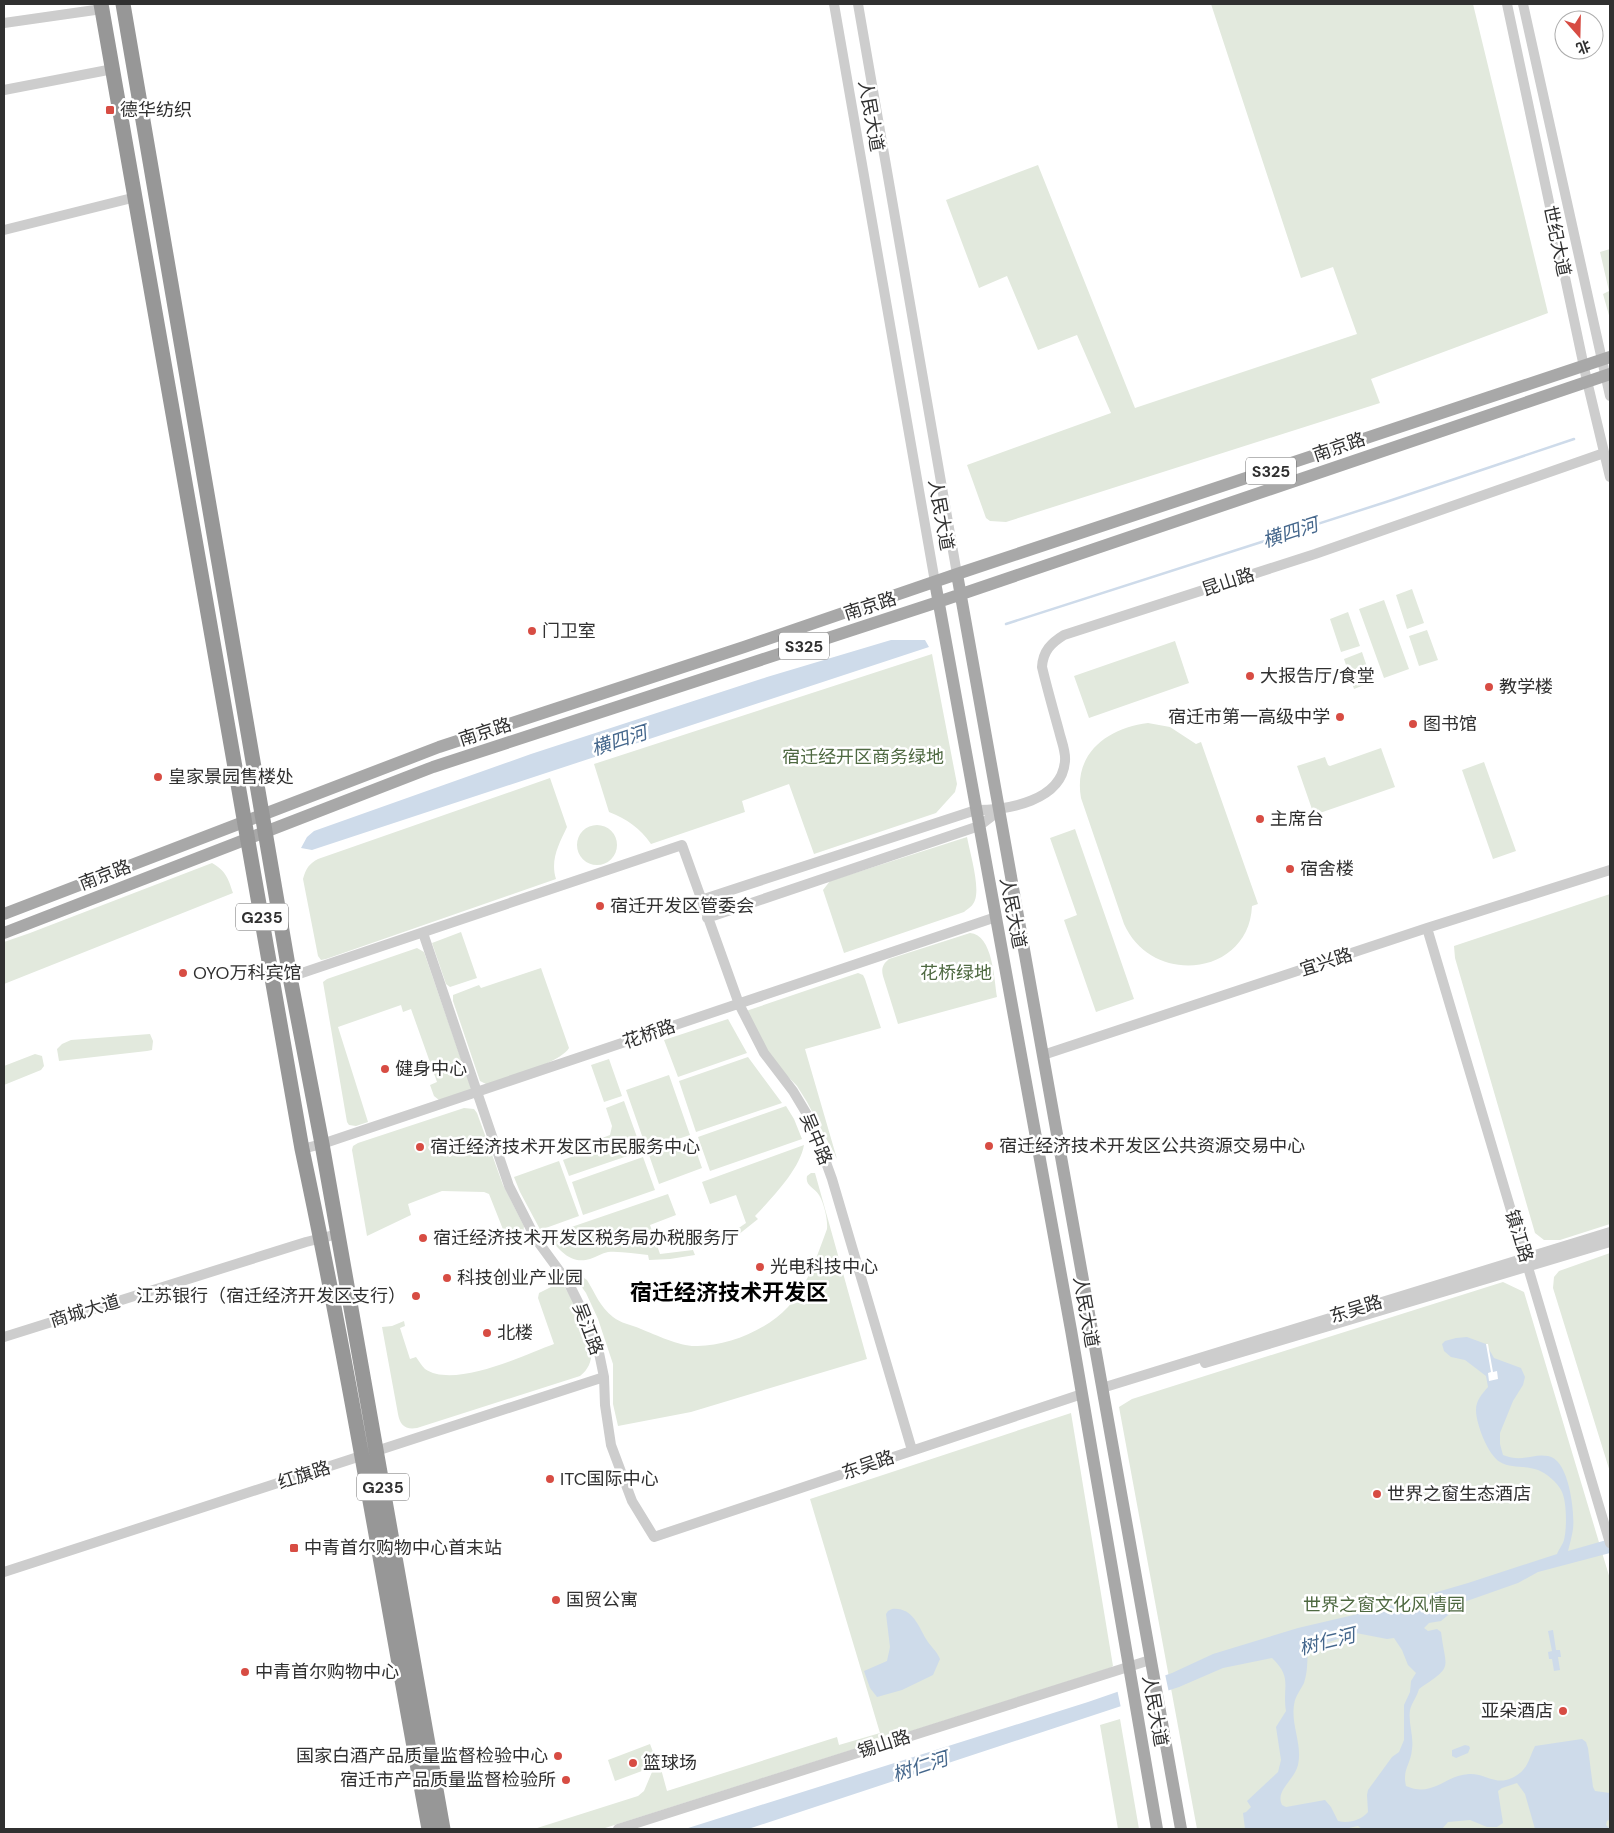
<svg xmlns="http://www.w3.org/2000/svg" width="1614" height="1833" font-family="'DM Sans','Noto Sans SC',sans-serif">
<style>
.green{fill:#e2e9dd}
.water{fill:#cedbea;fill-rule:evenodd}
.pier{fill:#fff}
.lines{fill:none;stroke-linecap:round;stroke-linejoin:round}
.stream{stroke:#cedbea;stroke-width:2.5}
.minor{stroke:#cdcdcd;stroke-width:10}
.major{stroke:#a8a8a8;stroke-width:12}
.highway{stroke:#979797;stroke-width:15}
.poi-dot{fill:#d74c43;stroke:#fff;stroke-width:2}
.labels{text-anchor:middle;stroke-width:5;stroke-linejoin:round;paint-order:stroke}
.shield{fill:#fff;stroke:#6e6e6e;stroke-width:1}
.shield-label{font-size:16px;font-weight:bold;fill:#303030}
.poi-label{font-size:18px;fill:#303030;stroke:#fff;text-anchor:start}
.street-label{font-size:18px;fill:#303030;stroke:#fff}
.park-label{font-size:18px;fill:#4e6941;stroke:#fff}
.water-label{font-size:19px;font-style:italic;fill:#45678c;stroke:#fff}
.district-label{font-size:22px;font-weight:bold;fill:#000;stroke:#fff}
</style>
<rect width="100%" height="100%" fill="#fff"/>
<path class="green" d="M1211,4h262l75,309 -177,66 9,24 -374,119 -16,-1 -4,-3 -19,-53 144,-52 -34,-78 -39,15 -31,-74 -28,12 -33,-88 92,-35 97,243 222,-74 -24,-67 -32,11z
M1610,249v70l-7,-25 6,-3 -9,-39z
M1412,589l12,34 -17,6 -11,-34z
M1384,600l25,69 -25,9 -25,-69z
M1348,612l12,34 -19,6 -11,-33z
M1427,630l11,30 -19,6 -10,-30z
M1175,641l14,42 -100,35 -15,-42z
M1362,652l10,30 -18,7 -10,-30z
M932,654l25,130 -2,8 -19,21 -122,41 -25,-70 -47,17 3,11 -94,32c-11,-16 -24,-25 -42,-32l-15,-48z
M1148,723l22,4 26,17 5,-2 57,162 -6,2c-3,70 -100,81 -128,18l-43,-126c-8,-45 27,-70 67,-75z
M1381,748l14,39 -81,28 -17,-49 28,-9 3,8 2,1z
M1484,762l32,89 -23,8 -31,-89z
M550,778l17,49c-8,17 -17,33 -11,52l-230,80 -5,1 -3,-4 -15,-77c3,-11 6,-15 15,-20z
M577 845a20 20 0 1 1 40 0a20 20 0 1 1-40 0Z
M1075,829l59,170 -38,13 -32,-92 13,-5 -27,-77z
M967,837c3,16 13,49 8,63 -2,6 -6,8 -11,12l-120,41 -21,-63 7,-9z
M212,863c14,8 16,15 21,30l-229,91v-42l26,-9z
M1610,894v330l-50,16h-16l-9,-7 -80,-275 -1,-12z
M461,932l16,46 -27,9 -4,-3 -14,-41z
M970,933c23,2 24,46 27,64l-99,27 -15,-48c-2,-8 0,-12 6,-17z
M417,948l7,4 47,136 -1,2 -31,10 -5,-4 -4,-11 7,-3 -26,-73 -8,3 -2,-7 -63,22 30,95 -12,4 -7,-1 -2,-3 -24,-140 4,-3z
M541,968l28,80c-9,15 -60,29 -79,36h-4l-6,-3 -27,-80v-6l26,-10 2,3z
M858,973l5,2 2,4 16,49 -76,21 32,110 -30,-57 -10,-16 -26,-27 -25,-48z
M728,1019l19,34 -69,24 -14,-37z
M150,1034l3,7 -1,9 -5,1 -88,10 -2,-12 5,-5 9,-4z
M35,1054l7,2 2,10 -3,4 -37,15v-19z
M748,1057l34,46 -86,29 -17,-51z
M609,1059l13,37 -18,6 -13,-37z
M669,1075l21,60 -15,5 -1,-3 -13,5 1,3 -15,5 -21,-60z
M624,1101l18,50 -73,25 -6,-16 41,-15 -2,-7 8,-3 2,-9 -6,-18z
M786,1106l8,13 8,20 -92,32 -12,-34z
M464,1108l10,1 3,4 26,72 21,41 -1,8 -4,4 -11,4 -19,-48 -5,-2 -42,-1 -34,13 3,11 -44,21 -15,-86 1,-4 5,-3z
M692,1139l10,29 -43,16 -10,-29 15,-6 1,3 12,-4v-3z
M804,1145c-4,24 -32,53 -49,71l3,3 -20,16 -21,11 -1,-4 17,-10 13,-9 -10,-28 -26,9 -8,-22z
M643,1157l12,33 -72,25 -11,-33z
M559,1161l20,55 -36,13v6l-23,-43 -6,-15z
M811,1173h4l52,186 -176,53 -73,14 -5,-22v-40l-15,-45 -12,-26 -7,-10 1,-4 4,-1 3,2c8,13 13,27 26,37 7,6 19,8 28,12 15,6 38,17 54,17 31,1 72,-16 93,-39 20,-22 29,-51 39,-78 1,-9 -3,-26 -8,-34 -5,-8 -14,-9 -12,-19z
M668,1194l8,21 -26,10 10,29 33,-4 2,5 -25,4 -21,1 -1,-5c-13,-1 -27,-4 -40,-3 -6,1 -12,5 -18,7 -20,6 -32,-10 -42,-24z
M1610,1253v219l-57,-184 1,-11 5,-6z
M1503,1282l21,10 86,287v250h-413l-78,-422 13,-8z
M561,1285l3,1c14,24 44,69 16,90l-163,52c-12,2 -17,-3 -19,-14l-16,-87 10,-1 12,-5 1,5 -5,2 10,31 6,-2c3,4 6,9 9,12 29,20 99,-14 129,-25l-16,-46 1,-5 12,-6z
M1071,1413l42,253 -3,2 -508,161h-68l104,-33 6,-5 8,-19 9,-3 6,22 170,-54 2,8 41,-12 -70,-234z
M1120,1719l19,110h-21l-18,-104z
M650,1744l8,21 -43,16 -7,-21z"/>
<path class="water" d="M891,640h34l4,7 -617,203 -11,-2 6,-11 7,-6 217,-77 236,-77z
M1467,1337l19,7 8,14 27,10 4,9 -2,8 -10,16 -13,32v11l3,11c20,8 29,-2 45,1 21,3 27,56 25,73 -1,7 -3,14 -5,22l42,-12v14l-72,19 -20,11 -54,19 -23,19 -12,2 -5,5 4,3 9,-2 4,3c5,39 13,33 -22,57 -2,8 -7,13 -9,21 -2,13 4,26 2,39 -1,15 -10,20 -6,37 27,12 39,-11 63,-12 18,-1 26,13 45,3 14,-7 15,-19 21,-31l47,-7 4,3 2,6 5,39 2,4 15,2v26l-3,2 -1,4 4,4h-75l-10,-35 -8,-11 -15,5 -4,3 5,32 -6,4h-10l-17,-7 -22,2 -6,7h-80l-4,-3 -14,3h-99l-2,-16 3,-1 5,-5 -4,-6 31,-29 3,-12 -5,-33 10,-16c-4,-25 7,-33 -14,-53l-49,10 -44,19 -431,142h-63l403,-127 84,-29 41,-19 85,-26 81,-19 89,-26 89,-29c2,-5 6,-10 7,-14 3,-12 3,-40 -3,-50 -4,-8 -15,-17 -23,-20 -12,-5 -27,-1 -38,-8 -12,-7 -24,-38 -24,-52 0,-10 6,-16 12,-23l-2,-11 -21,-16 -14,-3 -7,-6 -2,-7 3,-3 11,-3zM1356,1633l31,6 7,-1 8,12 6,15 8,8 -5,8 -1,11 -6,13v35l-5,12 -7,5 -24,33 -1,5 1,17c-7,8 -19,12 -30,9l-7,-14 -6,-7 -39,7 -4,-2c-7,-15 12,-24 16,-40 5,-22 -9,-42 -3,-65 2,-6 6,-11 9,-17 4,-12 3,-22 4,-34z
M892,1609c20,-2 26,16 34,30 4,7 11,12 14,20l-7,16 -31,15 -25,7 -7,-9 -6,-17 23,-10 3,-14 -4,-33 2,-3z
M1553,1630l3,20h4l1,7h-3l2,13 -6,1 -2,-12h-3l-1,-7 4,-1 -4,-20z
M1465,1745l4,1 1,2 -2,5 -12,5 -4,-2v-6z"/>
<path class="pier" d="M1486,1344h2l5,28 4,-1 1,8 -9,2 -1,-8 3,-1z
M1165,1674l4,19 -48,15 -4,-19z"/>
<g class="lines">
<path class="stream" d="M1006,624l380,-122 188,-63"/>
<path class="minor" d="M834,4l101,578
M858,4l99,570
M1507,4l80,377 23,96
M1523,4l87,392
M4,23l98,-14
M4,90l109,-21
M4,230l132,-33
M701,900l275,-90c32,0 86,-9 89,-49 1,-10 -4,-21 -6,-30 -6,-22 -12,-43 -17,-64 1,-16 9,-24 22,-32l251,-81 289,-101
M707,918l272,-92 21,-16
M1427,928l183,615
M423,933l86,253 27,53 33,45 16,32 13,32 6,29 1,28 6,40 21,56 22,36 428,-143
M290,977l392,-132 57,159 25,49 29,38 18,30 21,58 80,271
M1043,1055l384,-127 183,-58
M302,1149l20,-5 674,-227
M4,1337l302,-95 32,-8
M1205,1363l405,-121
M1102,1388l508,-156
M4,1572l600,-195
M618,1829l532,-169"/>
<path class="major" d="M957,574l224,1255
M935,582l136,748 86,499
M4,914l435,-167 305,-100 213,-73 653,-217
M4,933l429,-166 505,-165 672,-228"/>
<path class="highway" d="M101,4l201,1145c48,225 85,453 127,680
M123,4l167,973 32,167 121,685"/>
</g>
<g class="poi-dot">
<rect x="105" y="105" width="10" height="10" rx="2.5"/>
<circle cx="532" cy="631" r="5"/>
<circle cx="1250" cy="676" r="5"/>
<circle cx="1489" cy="687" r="5"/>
<circle cx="1340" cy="717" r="5"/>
<circle cx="1413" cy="724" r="5"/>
<circle cx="158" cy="777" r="5"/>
<circle cx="1260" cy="819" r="5"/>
<circle cx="1290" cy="869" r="5"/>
<circle cx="600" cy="906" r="5"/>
<circle cx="183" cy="973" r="5"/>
<circle cx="385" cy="1069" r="5"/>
<circle cx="989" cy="1146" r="5"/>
<circle cx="420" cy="1147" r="5"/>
<circle cx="423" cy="1238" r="5"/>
<circle cx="760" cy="1267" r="5"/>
<circle cx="447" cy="1278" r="5"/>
<circle cx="416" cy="1296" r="5"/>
<circle cx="487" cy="1333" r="5"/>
<circle cx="550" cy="1479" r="5"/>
<circle cx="1377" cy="1494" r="5"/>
<rect x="289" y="1543" width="10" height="10" rx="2.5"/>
<circle cx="556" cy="1600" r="5"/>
<circle cx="245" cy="1672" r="5"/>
<circle cx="1563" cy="1711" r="5"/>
<circle cx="558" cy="1756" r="5"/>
<circle cx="633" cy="1763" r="5"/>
<circle cx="566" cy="1780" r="5"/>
</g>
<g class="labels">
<g class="shield">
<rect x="1246" y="457.5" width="50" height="27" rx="4"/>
<rect x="779" y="632.5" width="50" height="27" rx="4"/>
<rect x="236" y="903.5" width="52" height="27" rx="4"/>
<rect x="357" y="1473.5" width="52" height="27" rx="4"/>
</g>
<g class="shield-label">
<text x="1271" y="477">S325</text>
<text x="804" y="652">S325</text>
<text x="262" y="923">G235</text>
<text x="383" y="1493">G235</text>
</g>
<g class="poi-label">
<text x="120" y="116">德华纺织</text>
<text x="542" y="637">门卫室</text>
<text x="1260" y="682">大报告厅/食堂</text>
<text x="1499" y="693">教学楼</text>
<text x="1330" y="723" text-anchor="end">宿迁市第一高级中学</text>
<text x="1423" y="730">图书馆</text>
<text x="168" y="783">皇家景园售楼处</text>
<text x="1270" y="825">主席台</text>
<text x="1300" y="875">宿舍楼</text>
<text x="610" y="912">宿迁开发区管委会</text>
<text x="193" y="979">OYO万科宾馆</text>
<text x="395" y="1075">健身中心</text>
<text x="999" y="1152">宿迁经济技术开发区公共资源交易中心</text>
<text x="430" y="1153">宿迁经济技术开发区市民服务中心</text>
<text x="433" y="1244">宿迁经济技术开发区税务局办税服务厅</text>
<text x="770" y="1273">光电科技中心</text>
<text x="457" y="1284">科技创业产业园</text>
<text x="406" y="1302" text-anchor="end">江苏银行（宿迁经济开发区支行）</text>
<text x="497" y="1339">北楼</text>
<text x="560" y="1485">ITC国际中心</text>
<text x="1387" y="1500">世界之窗生态酒店</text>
<text x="304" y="1554">中青首尔购物中心首末站</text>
<text x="566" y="1606">国贸公寓</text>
<text x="255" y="1678">中青首尔购物中心</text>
<text x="1553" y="1717" text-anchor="end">亚朵酒店</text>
<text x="548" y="1762" text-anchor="end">国家白酒产品质量监督检验中心</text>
<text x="643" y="1769">篮球场</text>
<text x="556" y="1786" text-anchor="end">宿迁市产品质量监督检验所</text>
</g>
<g class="street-label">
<text transform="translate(871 116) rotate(80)" y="6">人民大道</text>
<text transform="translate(1557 241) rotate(78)" y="6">世纪大道</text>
<text transform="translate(1339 447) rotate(-19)" y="6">南京路</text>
<text transform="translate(941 515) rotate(80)" y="6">人民大道</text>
<text transform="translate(1228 582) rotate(-18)" y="6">昆山路</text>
<text transform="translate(870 606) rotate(-18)" y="6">南京路</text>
<text transform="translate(485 732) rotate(-18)" y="6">南京路</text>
<text transform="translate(105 875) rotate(-21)" y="6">南京路</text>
<text transform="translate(1013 913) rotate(79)" y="6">人民大道</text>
<text transform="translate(1326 962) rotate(-18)" y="6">宜兴路</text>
<text transform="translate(649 1034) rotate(-19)" y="6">花桥路</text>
<text transform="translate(816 1139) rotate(67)" y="6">吴中路</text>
<text transform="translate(1519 1236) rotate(73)" y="6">镇江路</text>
<text transform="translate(1356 1309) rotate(-17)" y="6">东吴路</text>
<text transform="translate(85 1311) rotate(-17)" y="6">商城大道</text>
<text transform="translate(1086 1312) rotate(80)" y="6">人民大道</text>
<text transform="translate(588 1329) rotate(69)" y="6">吴江路</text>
<text transform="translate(868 1465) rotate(-19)" y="6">东吴路</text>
<text transform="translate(304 1475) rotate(-18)" y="6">红旗路</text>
<text transform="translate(1155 1711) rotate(80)" y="6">人民大道</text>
<text transform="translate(884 1744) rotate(-18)" y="6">锡山路</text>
</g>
<g class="park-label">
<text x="863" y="763">宿迁经开区商务绿地</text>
<text x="956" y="979">花桥绿地</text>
<text x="1384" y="1611">世界之窗文化风情园</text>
</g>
<g class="water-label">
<text transform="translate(1290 532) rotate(-18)" y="7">横四河</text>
<text transform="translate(619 740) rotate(-18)" y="7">横四河</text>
<text transform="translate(1327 1641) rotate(-14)" y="7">树仁河</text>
<text transform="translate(920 1766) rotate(-18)" y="7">树仁河</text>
</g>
<g class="district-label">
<text x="729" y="1300">宿迁经济技术开发区</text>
</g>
</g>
<rect width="1614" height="1833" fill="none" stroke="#303030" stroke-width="10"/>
<g transform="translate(1579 35) rotate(160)"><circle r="24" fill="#ffffff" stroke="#acacac"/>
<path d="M0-4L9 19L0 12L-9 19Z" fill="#d74c43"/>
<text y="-8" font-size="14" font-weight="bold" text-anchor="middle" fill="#303030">北</text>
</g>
</svg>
